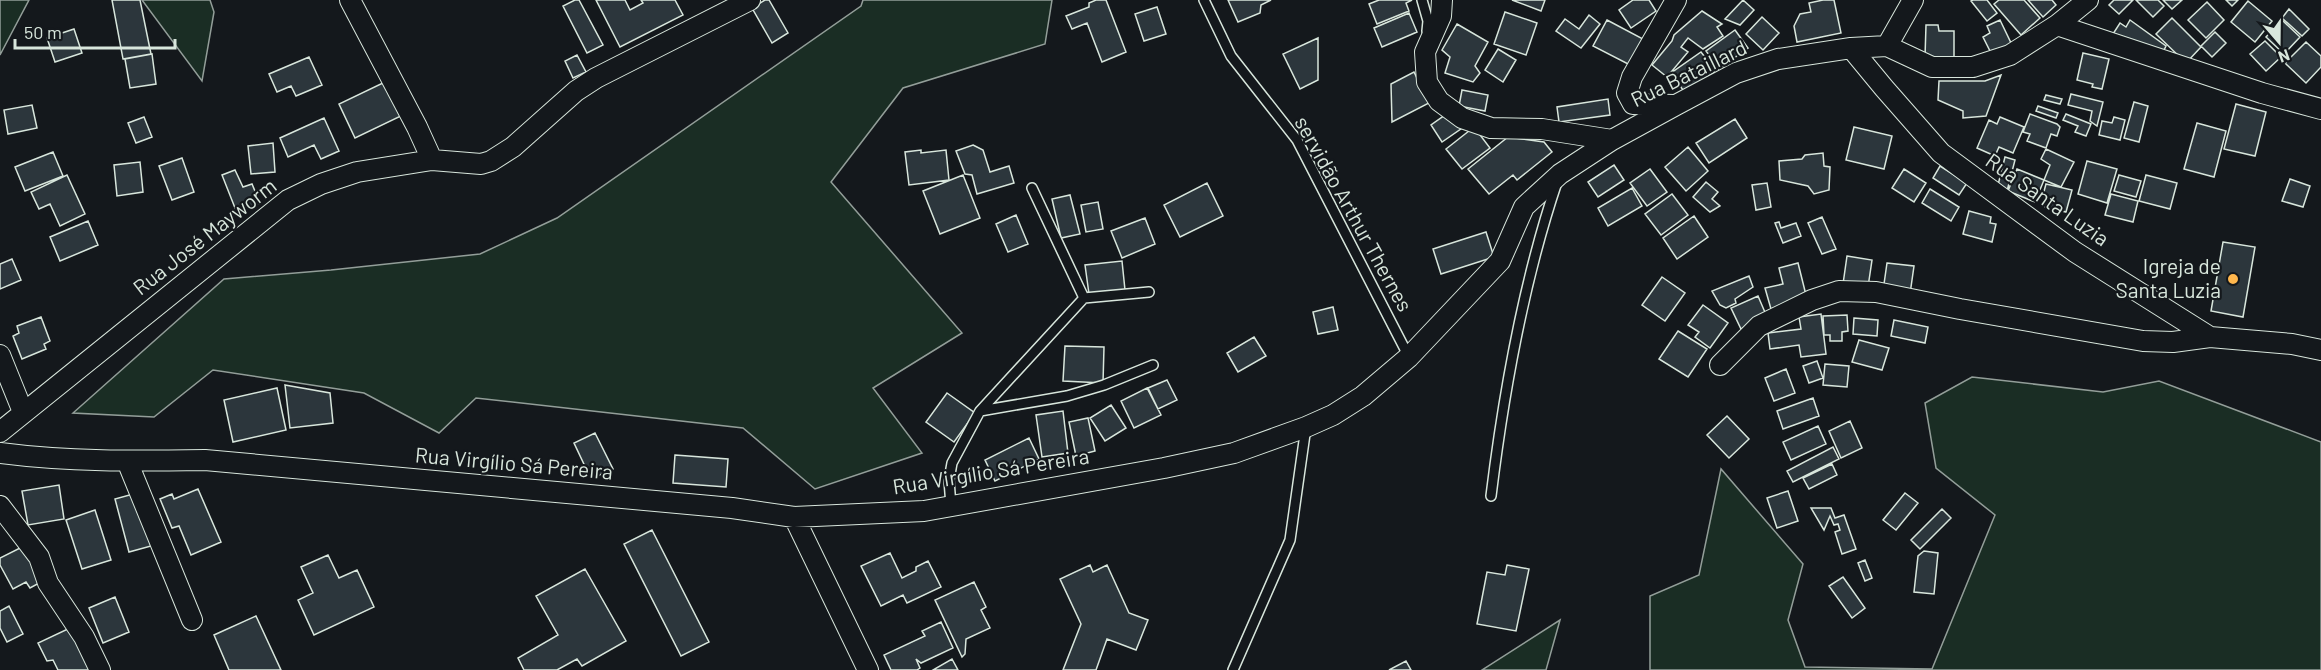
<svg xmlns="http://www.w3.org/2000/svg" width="2321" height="670" font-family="Barlow,sans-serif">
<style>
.green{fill:#1a2d24;stroke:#939e99;stroke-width:1.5}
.building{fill:#2c363c;stroke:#d8e6dc;stroke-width:1.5}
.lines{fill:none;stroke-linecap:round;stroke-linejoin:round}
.lane-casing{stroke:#d8e6dc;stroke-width:12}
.street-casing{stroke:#d8e6dc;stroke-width:22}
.lane{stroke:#14181c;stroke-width:9}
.street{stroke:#14181c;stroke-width:20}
.poi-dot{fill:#ffb74d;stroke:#14181c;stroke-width:2}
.labels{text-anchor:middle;stroke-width:4.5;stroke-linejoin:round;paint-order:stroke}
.street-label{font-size:21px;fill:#d8e6dc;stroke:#14181c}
.poi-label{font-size:21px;fill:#d8e6dc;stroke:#14181c;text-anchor:end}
</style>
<rect width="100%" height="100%" fill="#14181c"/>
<path class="green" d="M0,0h29l-29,55z
M142,0h68l4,12 -12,69z
M863,0h189l-7,44 -142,44 -72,94 131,151 -89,55 49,65 -107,36 -72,-61 -267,-30 -37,35 -75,-40 -151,-23 -59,47 -81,-4 151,-134 107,-9 149,-16 77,-36 304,-212z
M1972,377l131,15 56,-11 162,61v228h-671v-74l49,-21 22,-106 82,95 -15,56 17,47 127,2 63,-154 -59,-47 -11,-65z
M1560,620l-14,50h-64z"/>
<path class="building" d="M112,0h28l11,54 -28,5z
M575,0h4l24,45 -16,8 -24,-47z
M596,0h29l5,10 13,-7 -2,-3h34l8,15 -63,32z
M765,0h4l19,33 -16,10 -20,-35z
M1096,0h10l20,52 -24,10 -15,-39 -15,6 -6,-13 23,-9v-4z
M1228,0h43l-10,5 -1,8 -22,9z
M1379,0h33l-6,3 3,8 -32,13 -8,-20z
M1512,0h33l-4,11z
M1633,0h16l7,11 -25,17 -12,-18z
M1743,0l11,10 -14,15 -15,-6z
M1823,0h11l7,33 -44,9 -3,-16 6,-12 11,-2 -2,-9z
M1973,0h14l10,13 -10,8 -16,-20z
M1999,0h25l16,18 -19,17 -27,-31z
M2028,0h24l4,5 -13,12z
M2114,0h19l-14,14 -10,-9z
M2136,0h22l6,6 -11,11z
M2163,0h19l-10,9z
M2226,0h12l-6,6z
M2248,1l24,20 -17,21 -24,-20z
M2207,2l17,18 -18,18 -18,-18z
M1157,7l9,27 -22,7 -9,-27z
M2289,9l20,20 -7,7 -20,-18z
M1702,11l20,13 -5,3 6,9 -20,13 -15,-11 -7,9 7,5 -21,25 -15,-12 20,-24 2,-6z
M1505,12l32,11 -11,32 -32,-11z
M1409,13l8,19 -35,15 -8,-19z
M1589,15l11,9 -19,24 -25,-17 9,-12 14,10z
M1762,17l17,16 -16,17 -17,-16z
M2172,18l29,29 -15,16 -30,-29z
M1607,20l36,19 -13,26 -37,-19z
M2000,20l12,25 -20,10 -9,-18 7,-4 -3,-7z
M2130,20l36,26 -3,6 -52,-15 9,-14 6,4z
M2282,20l18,17 -16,17 -18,-17z
M1457,24l31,18 -13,24 5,7 -7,9 -28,-9 5,-16 -8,-7z
M1926,25h12l1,6h15v27l-29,-1z
M74,29l8,24 -27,9 -8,-24z
M1735,30l13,18 -63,45 -14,-20 30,-21 7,9 4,-2 -6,-8z
M2215,32l11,11 -14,14 -11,-11z
M1318,38v42l-18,9 -17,-35z
M2265,41l16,16 -15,14 -16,-17z
M2306,42l15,14v11l-15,16 -21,-20z
M1498,49l18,11 -13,22 -18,-12z
M2083,53l26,6 -7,30 -10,-2 1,-3 -16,-4z
M152,54l4,30 -26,4 -5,-29z
M577,55l9,17 -13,6 -8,-17z
M309,57l13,28 -26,11 -5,-10 -14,6 -8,-18z
M1414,72l15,31 -37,19 -1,-38z
M2001,75l-15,41 -23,2v-7l-25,-11 1,-19h46z
M387,81l16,34 -48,23 -16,-34z
M1462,90l26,5 -3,16 -26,-5z
M2071,94l32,8 -6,24 -7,-5 2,-10 -24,-6z
M2046,95l16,4 -2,5 -16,-4z
M1608,99l2,16 -51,7 -2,-15z
M2134,102l14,4 -9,36 -15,-4z
M2236,104l30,8 -11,44 -31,-7z
M32,105l5,23 -29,6 -4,-24z
M2038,106l20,7 -2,5 -20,-7z
M1448,113l20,11 -26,18 -11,-17z
M2030,114l27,10 3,3 -3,9 -6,-2 -5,14 -19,-7 3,-7 -7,-2z
M2066,114l25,10 -5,12 -11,-4 3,-6 -15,-6z
M144,117l8,20 -16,6 -8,-20z
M2000,117l24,10 -11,26 -14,-6 -4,9 -18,-8 12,-28 8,4z
M2114,117l11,3 -5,20 -21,-5 3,-14 10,2z
M324,118l15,33 -18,8 -7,-14 -26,12 -8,-19z
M1735,119l12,19 -38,25 -13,-20z
M2197,123l29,8 -12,46 -30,-8z
M1474,127l16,21 -28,21 -16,-20z
M1854,127l38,9 -8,33 -38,-9z
M1508,137l36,5 8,10 -35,28 -4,-5 -24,19 -21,-25z
M273,143l2,29 -24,2 -3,-28z
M973,145l10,5 7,22 19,-6 5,17 -37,11 -5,-19 -7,-1 -9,-23z
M1688,147l20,24 -22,20 -21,-24z
M2046,149l28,13 -13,25 -17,-7 6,-15 -9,-6z
M921,150v3l25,-3 3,30 -40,5 -4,-33z
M53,152l10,24 -38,15 -10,-24z
M1823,153l1,13 6,1 -1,23 -15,4 -6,-8 -28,-6 -1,-19 23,-2 3,-4z
M2005,157l10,3 -9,35 -9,-6z
M182,158l12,34 -22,8 -13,-34z
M2087,161l30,8 -10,34 -29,-9z
M140,162l3,30 -26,4 -3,-31z
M1614,165l10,15 -26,17 -10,-15z
M1940,166l27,17 -8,12 -26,-17z
M1650,169l17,23 -20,14 -17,-23z
M1904,169l22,14 -12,19 -22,-14z
M2017,169l27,11 -9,22 -27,-11z
M235,170l8,17 9,-3 8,19 -23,10 -15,-38z
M67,175l18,39 -25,12 -10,-22 -11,5 -8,-17z
M963,175l17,43 -40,16 -17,-43z
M2119,175l22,6 -5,16 -22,-6z
M2146,175l31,8 -7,26 -31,-8z
M2290,179l20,7 -7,21 -21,-6z
M1706,182l12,10 -6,7 8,7 -10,6 -17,-15z
M1207,183l16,33 -43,21 -16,-32z
M1767,183l4,24 -15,3 -4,-25z
M2046,184l26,6 -6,22 -21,-5 2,-7 -4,-5z
M1632,188l10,18 -34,20 -10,-18z
M1930,189l29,18 -8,14 -29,-18z
M1672,194l16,21 -27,20 -16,-21z
M2111,194l27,7 -5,21 -28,-7z
M1070,195l10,39 -19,4 -9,-39z
M1098,202l5,27 -17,3 -5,-27z
M1969,211l22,6 -1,6 6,1 -4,18 -29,-8z
M1016,215l12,29 -20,8 -12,-28z
M1694,216l14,21 -31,22 -14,-21z
M1822,217l14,32 -14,5 -14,-31z
M1145,218l10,26 -33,14 -11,-27z
M88,221l10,24 -38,16 -10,-24z
M1779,222l2,6 15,-5 5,13 -18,7 -8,-20z
M1486,232l8,25 -53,17 -8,-25z
M2223,242l32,5 -12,70 -32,-6z
M1847,256l25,4 -4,27 -25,-3z
M12,259l9,21 -21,9v-25z
M1122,261l3,29 -36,4 -4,-29z
M1798,263l9,36 -36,10 -6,-21 18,-4 -4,-16z
M1887,263l27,3 -4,28 -27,-3z
M1749,276l4,11 -18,12 1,4 -10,5 -6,-3 -8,-14z
M1662,277l23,16 -20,28 -23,-16z
M1758,296l9,21 -26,12 -10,-21z
M1703,305l25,18 -18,25 -15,-11 4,-5 -11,-7z
M1333,307l5,23 -20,4 -5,-22z
M1821,314l5,40 -25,3 -2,-12 -29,4 -2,-16 33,-4 -2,-12z
M1847,315l1,16 -6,1v9h-12v-6h-6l-1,-19z
M41,317l9,24 -6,3 2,5 -24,10 -9,-23 6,-3 -2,-7z
M1854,318l24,2 -1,16 -24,-2z
M1894,320l34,7 -3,16 -34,-7z
M1678,331l29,18 -19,28 -29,-18z
M1254,337l12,19 -28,16 -11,-19z
M1859,340l30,8 -7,22 -30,-8z
M1065,346l39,1 -1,36 -40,-2z
M1817,361l6,17 -14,5 -6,-17z
M1825,364l24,2 -2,21 -24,-2z
M1786,369l9,24 -21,8 -9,-23z
M1167,380l10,20 -19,9 -10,-21z
M285,385l45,8 3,30 -43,5z
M277,388l9,42 -53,12 -9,-42z
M1147,388l14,27 -27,13 -13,-27z
M947,393l28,20 -21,29 -28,-20z
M1813,398l6,18 -36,13 -6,-18z
M1111,405l15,23 -21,13 -15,-23z
M1063,411l5,42 -26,4 -6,-42z
M1727,416l22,23 -20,19 -22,-23z
M1088,418l7,33 -19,5 -7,-34z
M1850,421l12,27 -21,10 -12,-27z
M1818,426l8,18 -35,16 -8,-18z
M595,433l18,36 -22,10 -17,-36z
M1029,438l10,21 -44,22 -10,-21z
M1833,447l6,12 -46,23 -6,-11z
M675,455l53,4 -2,28 -53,-4z
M1832,464l5,11 -28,14 -6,-11z
M59,485l5,34 -36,6 -6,-34z
M198,489l23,53 -30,13 -12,-29 -7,2 -12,-29 12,-5 2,5z
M1788,491l10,30 -21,7 -10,-30z
M1905,493l13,10 -22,27 -13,-10z
M133,494l5,4 13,48 -22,6 -14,-53z
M1811,508h20l4,10 9,-3 12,34 -14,5 -7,-22 5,-2 -2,-6 -4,1 -4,-9 -6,14z
M1942,509l9,9 -31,31 -9,-9z
M95,510l16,50 -29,9 -16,-49z
M652,530l57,112 -28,14 -57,-112z
M24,546l19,35 -13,7 -4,-6 -13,7 -13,-24v-7z
M1924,551l14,2 -4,41 -20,-2 4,-36z
M890,553l12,25 14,-7v-4l12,-6 13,26 -34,16 -4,-8 -22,11 -20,-40z
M328,555l11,23 18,-8 17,37 -60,28 -16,-35 15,-7 -12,-26z
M1865,560l7,18 -7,3 -7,-18z
M1090,565l3,7 14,-7 22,48 19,7 -12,30 -29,-11 -11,31h-33l18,-46 -21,-45z
M1507,565l22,4 -13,62 -39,-7 10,-52 18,3z
M585,569l41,72 -44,25 -5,-7 -20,11h-33l-6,-12 40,-23 -22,-39z
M1843,577l22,31 -13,10 -23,-32z
M974,582l12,25 -5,3 9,18 -24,11 -1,15 -3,3 -27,-57z
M115,597l14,35 -26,11 -14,-35z
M9,606l14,28 -16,8 -7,-14v-17z
M256,616l25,54h-52l-15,-35z
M941,622l12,26 -32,15 -5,-4 4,9 -3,2h-26l-7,-15 41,-19 -3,-5z
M72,627l20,43h-34l-5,-10 -6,1 -9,-18z
M952,659l6,11h-25z
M1406,661l5,9h-22z"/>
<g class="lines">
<defs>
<path id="lane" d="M1204,0l27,56 66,84 112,217
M1422,0l6,21 -1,10
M1032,188l52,110
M980,411l87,-15 37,-11 49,-20
M1491,496c13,-106 32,-213 66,-314
M951,506l-2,-26 3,-17 28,-52 104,-113 65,-6
M1233,670l57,-130 16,-113"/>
<path id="street" d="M350,0l67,127 15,33
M1442,0l-1,16 -16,36 2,30 12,19 23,17 29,10 51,1 70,11
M2057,25l205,68 59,16
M1887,46l26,-46
M1851,48l33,40 57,65 134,99 135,85 82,7 29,6
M1674,105l-41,-1 -6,-11 5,-16 44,-77
M0,355l23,57
M1720,365l39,-39 53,-26 27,-9 37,1 84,17 183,32 30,1 37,-5
M0,432l288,-232 33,-16 36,-12 75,-12 49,4 10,-3 22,-14 63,-56 20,-13 154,-78
M0,453c68,9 137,8 205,7l527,48 62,9 130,-6 240,-43 70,-15 72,-26 27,-12 30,-19 46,-39 91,-96 24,-54 36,-33 52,-34 64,-35 60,-32 42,-14 73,-11 36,-2 45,21h41l37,-12 47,-30 31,-25
M127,461l65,159
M0,506l39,51 9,26 36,54 16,33
M794,517l74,153"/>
</defs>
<use href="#lane" class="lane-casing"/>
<use href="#street" class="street-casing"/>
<use href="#lane" class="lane"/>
<use href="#street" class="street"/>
</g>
<circle class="poi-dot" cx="2233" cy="279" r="6"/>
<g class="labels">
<g class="street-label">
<text transform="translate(1689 74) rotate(-26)" y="7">Rua Bataillard</text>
<text transform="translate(2047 200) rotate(35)" y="7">Rua Santa Luzia</text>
<text transform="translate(1353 214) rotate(61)" y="7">servidão Arthur Thernes</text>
<text transform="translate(205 237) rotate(-38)" y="7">Rua José Mayworm</text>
<text transform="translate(514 464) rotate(5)" y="7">Rua Virgílio Sá Pereira</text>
<text transform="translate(991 472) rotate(-9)" y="7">Rua Virgílio Sá Pereira</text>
</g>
<g class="poi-label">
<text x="2221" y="274">Igreja de<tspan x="2221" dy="24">Santa Luzia</tspan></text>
</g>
</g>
<g transform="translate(2279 42) rotate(160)" stroke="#14181c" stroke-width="4.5" paint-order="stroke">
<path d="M0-4.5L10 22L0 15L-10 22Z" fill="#d8e6dc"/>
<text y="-9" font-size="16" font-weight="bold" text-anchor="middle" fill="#d8e6dc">N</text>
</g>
<path d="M15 39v9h160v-9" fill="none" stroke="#d8e6dc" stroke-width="3"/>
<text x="24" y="39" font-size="18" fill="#d8e6dc" stroke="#14181c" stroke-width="4.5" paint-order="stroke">50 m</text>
</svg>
